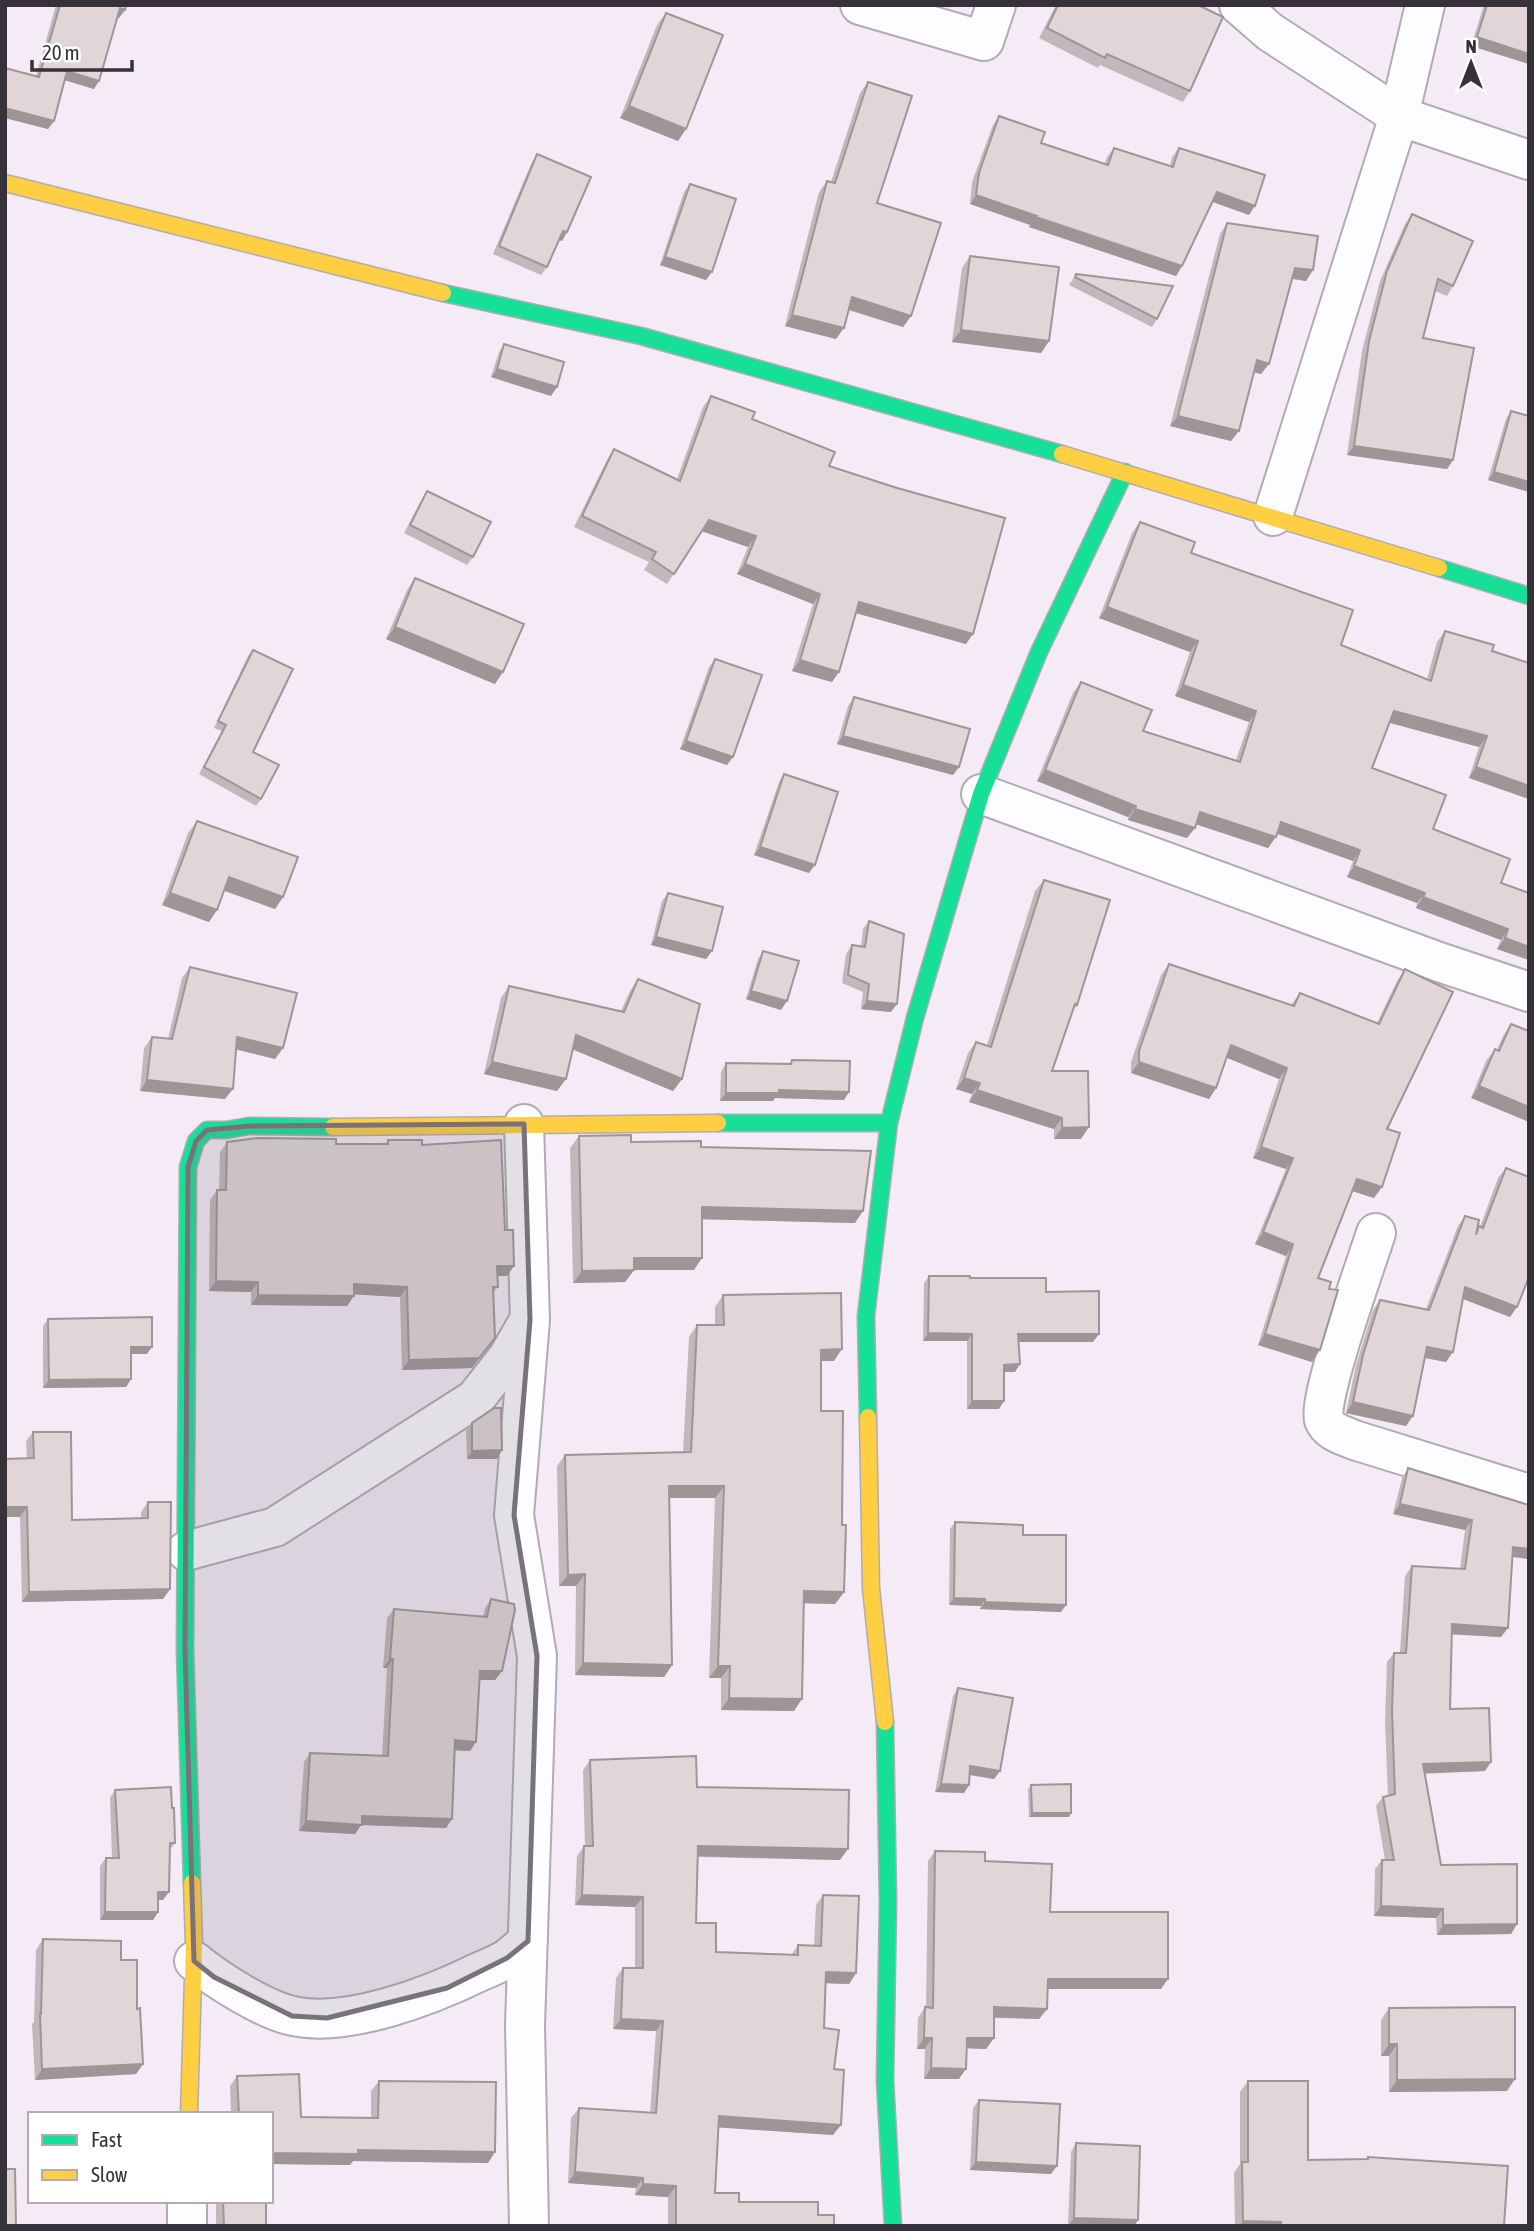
<svg xmlns="http://www.w3.org/2000/svg" width="1534" height="2231" font-family="'Asap Condensed',sans-serif">
<style>
.lines{fill:none;stroke-linecap:round;stroke-linejoin:round}
.street-casing{stroke:#b2abb3;stroke-width:42}
.fast-casing{stroke:#b2abb3;stroke-width:19}
.slow-casing{stroke:#b2abb3;stroke-width:19}
.street{stroke:#fdfcfe;stroke-width:38}
.fast{stroke:#16e098;stroke-width:16}
.slow{stroke:#ffcf43;stroke-width:16}
.wall{fill:#c2b7ba}
.shaded-wall{fill:#9e9597}
.building{fill:#e1d5d8;stroke:#9e9597;stroke-width:2}
.marked{fill:#79727b;fill-opacity:0.2;stroke:#79727b;stroke-width:5;stroke-linejoin:round}
</style>
<rect width="100%" height="100%" fill="#f4ebf6"/>
<g class="lines">
<defs>
<path id="street" d="M860,5l124,36 12,-36
M1239,5l31,27 129,84 130,44
M1273,516l126,-400 26,-111
M981,794l458,168 90,30
M524,1124l6,196 -16,195 23,141 -12,369 4,201
M1376,1233c-9,28 -59,167 -52,187 5,12 19,15 30,20l175,54
M186,1551l89,-24 200,-128 33,-42 19,-33
M194,1961c23,19 70,49 99,55 54,12 137,-20 186,-44 9,-4 20,-8 29,-14 7,-5 14,-12 20,-17
M187,2226v-25"/>
<path id="fast" d="M443,293l198,43 421,118
M1439,568l90,28
M718,1123h171
M868,1417l-2,-101 23,-193 26,-105 66,-224 58,-142 86,-180
M885,1722l3,181 -3,177 8,146
M192,1883l-7,-233 3,-483 8,-26 11,-11h19l23,-4 84,1"/>
<path id="slow" d="M5,183l438,110
M1062,454l377,114
M333,1127l385,-4
M868,1417l3,171 14,134
M189,2114l5,-169 -2,-62"/>
</defs>
<use href="#street" class="street-casing"/>
<use href="#fast" class="fast-casing"/>
<use href="#slow" class="slow-casing"/>
<use href="#street" class="street"/>
<use href="#fast" class="fast"/>
<use href="#slow" class="slow"/>
</g>
<path class="wall" d="M56,5h70l-1,5 -6,8h-1l-24,71 -30,-9 -10,41 -6,8 -43,-11v-50l31,8z
M1056,5h142l-8,86 -7,11 -83,-37 -2,3 -59,-30z
M1484,5h45v59l-58,-18z
M666,13l12,128 -58,-23 37,-93z
M868,82l9,121 34,113 -8,11 -55,-17 -12,29 -51,-13 34,-134 8,-11 4,1 29,-89z
M999,116l42,27 64,21 2,-7 7,-9 56,18 2,-9 7,-9 70,67 -37,-13 -30,64 -6,10 -147,-49 1,-2 -60,-21 2,-22 21,-57z
M537,154l30,78 -5,9 -3,-2 -12,28 -6,8 -48,-21 39,-92z
M690,184l16,96 -46,-15 24,-73z
M1412,214l41,72 -6,10 -12,-5 -12,47 30,122 -6,9 -100,-14 15,-104 18,-70 25,-57z
M1227,223l86,47 -7,11 -14,-2 -31,95 -7,-2 -23,69 -61,-15 50,-192z
M970,256l79,85 -8,12 -89,-11 10,-74z
M1076,274l81,45 -5,8 -83,-42z
M504,344l47,52 -60,-19 8,-25z
M711,396l41,23 77,47 137,178 -110,-31 -24,69 -40,-11 21,-67 -76,-30 11,-27 -46,-16 -35,53 -23,-14 5,-8 -75,-35 33,-67 7,-11 63,30 26,-72z
M1511,411l18,81 -41,-12 18,-61z
M427,491l46,66 -6,8 -63,-32 18,-34z
M1140,522l201,123 86,34 10,-37 8,-11 47,20 37,12v136l-60,-21 10,-31 -89,-24 -18,45 61,61 68,54 28,10v67l-32,-11 4,-9 -85,-32 1,-5 -70,-26 6,-16 -76,-27 -9,14 -72,-24 -9,14 -59,-18v-3l-91,-36 36,-88 8,-11 62,49 93,29 13,-38 -74,-26 15,-44 -91,-34 33,-85z
M415,578l80,106 -109,-45 21,-49z
M253,650v102l8,47 -5,7 -57,-32 23,-43 -8,-3 34,-72z
M715,659l12,106 -47,-16 29,-82z
M854,697l105,70 -6,8 -116,-31 11,-38z
M784,774l25,99 -55,-18 25,-73z
M197,821l86,76 -8,12 -51,-18 -15,31 -47,-17 26,-72z
M1044,880l33,125 -4,6 -21,60 29,68h-27v-10l-85,-27 3,-8 -16,-5 12,-36 8,-11 11,3 48,-154z
M668,893l44,58 -6,8 -55,-14 11,-44z
M869,921l22,91 -30,-3 2,-17 -21,-9 4,-29 6,-9 9,2 2,-18z
M763,951l18,59 -35,-11 12,-40z
M1169,964l122,41 9,-12 77,30 20,-42 8,-12 -18,160 -13,69 -22,-7 -34,87 -6,84 -54,-17 28,-89 -31,-12 31,-75 -33,-11 26,-79 -52,-21 -11,30 -7,11 -78,-26v-11l30,-87z
M190,967l93,81 -8,11 -39,-10 -11,50 -85,-8 4,-43 8,-11 16,2 14,-61z
M638,979l44,100 -9,12 -101,-42 -15,42 -73,-17 17,-76 8,-12 112,25 9,-20z
M1511,1024l18,7 -58,67 15,-37 9,-12 2,1 6,-14z
M792,1060l52,40 -69,-2 -2,3h-53l1,-29 5,-9 63,1z
M579,1136l52,6 70,5 154,76 -153,-4 -8,51h-60l-9,12 -52,1 -3,-135z
M388,1140l34,5 85,131h-9v11l-5,6 2,45 -23,30 -70,2 -2,-73 -46,-3 -7,12 -96,-1v-13l-42,-1 1,-91 7,-10h2l1,-38 7,-10 158,2z
M1506,1168l4,149 -47,-18 -17,63 -21,-4 -19,68 -60,-13 10,-48 17,-55 7,-10 46,9 32,-83 7,-10 12,14 2,-4 1,1 18,-49z
M929,1276l41,2 76,14 47,50h-74l-4,30h-11l-5,37h-32v-68h-44l1,-58z
M723,1295l111,66h-13v50l21,114 2,67 -9,12 -31,-1 -10,108 -73,-1v-32h-12l6,-180h-45l2,167 -8,12 -89,-2 1,-89h-17l-2,-120 8,-11 118,-2 6,-116 8,-12h18v-18z
M48,1319l99,35h-16v25l-5,8 -83,1v-62z
M472,1423l30,27 -5,9h-30l-1,-28z
M33,1432l39,88 69,-2v-6l7,-10 22,87 -7,10 -141,3 -2,-85h-15v-58l22,-1 -1,-17z
M1408,1468l121,37v54l-17,-2 -11,80 -49,-3 -2,75 35,62 -60,2 16,92 76,59 -6,10 -74,1 -1,-17 -62,-2 1,-47 7,-9h3l-9,-54 7,-9 5,-1 -3,-75 2,-59 7,-9h6l5,-77 7,-10 48,3 5,-39 -72,-16 9,-36z
M955,1522l68,13 38,77 -81,-3 1,-3 -32,-1 1,-76z
M491,1599l11,72 -7,9h-15l-4,62 -6,9 -15,-1 -9,78 -85,-3 -6,9 -56,-3 5,-69 6,-9 72,3 5,-88h-4l4,-50 7,-9 89,7 2,-8z
M958,1688l42,83 -6,8 -24,-4 -1,10 -5,8 -29,-1 18,-96z
M590,1760l107,27 143,73 -142,-3 -2,66 20,29 76,2 6,-9 16,1 2,-41 7,-10 33,78 -7,11 -23,-1 -2,45 10,41 -1,66 -114,-8 -4,66 24,9 79,13 16,11h-166v-29l-33,-2 1,-7 -68,-5 3,-65 8,-10 71,5 6,-82 -43,-2 3,-51 7,-10h12v-61l-60,-2 2,-49 7,-10h1l-2,-76z
M1031,1785l40,28 -2,4h-40l-1,-28z
M115,1790l60,53 -6,8 -6,49h-5v12l-5,8h-53v-54l6,-8h6l-2,-60z
M935,1851l50,10 65,51 111,77h-114v20l-8,10 -45,-1v20l-8,11 -19,-1 -8,31h-35l1,-30h-8l1,-31 7,-11h1l2,-146z
M43,1939l78,21 16,49 6,55 -7,10 -101,6 -3,-56 2,-2 2,-72z
M1389,2008l118,83 -118,1v-36h-8v-36z
M237,2076l64,41 70,1v-27l8,-10 109,82 -135,-2 -3,4 -79,-1v-50h-40l-1,-28z
M1248,2081l60,79 58,-1 2,-2 136,69h-269l-1,-53 6,-9v-72z
M979,2100l72,74 -81,-4 3,-62z
M1076,2143l62,77 -4,6h-66l3,-74z
M216,2201h50v25h-50z"/>
<path class="shaded-wall" d="M120,8l5,2 -6,8 -4,-1z
M1477,37l52,17v10l-58,-18z
M67,71l32,10 -5,8 -33,-10z
M629,106l57,23 -8,12 -58,-23z
M5,108l49,13 -6,8 -43,-11z
M1217,192l38,14 -6,9 -38,-14z
M976,195l61,21 -7,9 -60,-21z
M1036,217l146,49 -6,10 -147,-49z
M563,231l4,1 -5,9 -5,-2z
M665,257l47,15 -6,8 -46,-15z
M1295,268l18,2 -7,11 -18,-3z
M852,297l59,19 -8,11 -59,-19z
M792,315l52,13 -8,11 -51,-13z
M961,330l88,11 -8,12 -89,-11z
M1257,360l12,4 -8,10 -12,-3z
M497,369l60,18 -6,9 -60,-19z
M1178,416l61,15 -8,10 -61,-15z
M1354,446l99,14 -6,9 -100,-14z
M1494,472l35,10v10l-41,-12z
M709,520l47,16 -8,11 -47,-16z
M745,564l75,30 -7,10 -76,-30z
M859,602l114,32 -7,10 -114,-32z
M1107,607l91,34 -8,11 -91,-34z
M395,627l108,45 -8,12 -109,-45z
M800,660l39,12 -7,10 -40,-11z
M1183,685l73,26 -7,11 -74,-26z
M1394,711l93,25 -8,11 -92,-25z
M843,736l116,31 -6,8 -116,-31z
M686,741l47,16 -6,8 -47,-16z
M1476,767l53,19v13l-60,-21z
M1045,770l91,36 -8,11 -91,-36z
M1135,809l60,19 -8,10 -59,-18z
M1200,812l76,25 -8,11 -76,-25z
M1281,822l79,28 -7,11 -80,-29z
M760,847l55,18 -6,8 -55,-18z
M1354,866l71,27 -8,10 -70,-26z
M229,877l54,20 -8,12 -55,-20z
M170,893l47,17 -8,12 -47,-17z
M1423,897l85,32 -7,11 -85,-32z
M656,937l56,14 -6,8 -55,-14z
M1505,938l24,9v13l-32,-11z
M751,991l36,10 -6,9 -35,-11z
M867,1001l30,3 -6,8 -30,-3z
M576,1035l106,44 -9,12 -106,-44z
M237,1037l46,11 -8,11 -45,-11z
M1231,1045l56,23 -8,11 -56,-23z
M492,1062l74,17 -9,12 -73,-17z
M1139,1062l77,26 -7,11 -78,-26z
M964,1078l16,5 -8,11 -16,-5z
M147,1080l86,9 -8,10 -85,-8z
M1479,1086l50,21v15l-58,-24z
M779,1090l70,2 -5,8 -69,-2 -2,3h-53l6,-8z
M977,1090l85,28 -8,11 -85,-27z
M1089,1127l-8,12h-27l8,-11z
M1261,1147l32,11 -7,11 -33,-11z
M1357,1179l25,8 -8,11 -25,-8z
M702,1207l161,4 -8,12 -162,-4z
M1263,1232l30,12 -7,12 -31,-12z
M634,1258h68l-8,12h-60l-9,12 -52,1 9,-12z
M497,1266h17l-7,10h-17z
M216,1281l42,1 -7,10 -42,-1z
M354,1284l53,3 -7,10 -53,-3z
M1465,1287l52,20 -7,10 -52,-20z
M258,1295l96,1 -7,10 -96,-1z
M928,1333l44,1 -5,7h-44z
M1018,1334h81l-6,8h-80z
M1265,1334l55,16 -8,12 -54,-17z
M495,1338l-23,30 -70,2 7,-10z
M131,1347h21l-5,7h-21z
M1427,1347l26,5 -7,10 -26,-5z
M842,1349l-8,12h-21l8,-11z
M1020,1364l-5,8h-16l5,-7z
M131,1379l-5,8 -83,1 6,-8z
M972,1401h32l-5,8h-32z
M1353,1402l60,14 -7,10 -60,-13z
M502,1450l-5,9h-30l5,-8z
M669,1486h55l-9,12h-54z
M1400,1504l72,16 -7,10 -72,-16z
M5,1507h22l-7,10h-15z
M1513,1547l16,2v10l-23,-3z
M585,1574l-9,12h-17l9,-11z
M170,1589l-7,10 -141,3 7,-10z
M804,1591l40,1 -9,12 -39,-1z
M954,1598l31,1 -4,7 -32,-1z
M985,1602l81,3 -5,7 -81,-3z
M1452,1624l56,4 -7,9 -56,-3z
M390,1659h3l-6,9h-4z
M583,1663l89,2 -8,12 -89,-2z
M718,1666h12l-9,12h-12z
M480,1671h22l-7,9h-21z
M729,1698l73,1 -8,12 -73,-1z
M455,1740l21,2 -6,9 -21,-1z
M1491,1762l-6,9 -69,3 7,-10z
M970,1766l30,5 -6,8 -30,-5z
M941,1784l28,1 -5,8 -29,-1z
M1032,1813h39l-2,4h-40z
M362,1816l90,3 -6,9 -85,-3 -6,9 -56,-3 7,-10z
M698,1846l150,3 -8,11 -149,-4z
M158,1892h11l-6,8h-10z
M582,1895l61,2 -8,10 -60,-2z
M1381,1906l62,3 -7,9 -62,-2z
M105,1912h53l-5,8h-53z
M1517,1924l-6,10 -74,1 6,-10z
M826,1972l30,1 -7,11 -30,-1z
M1048,1979h120l-7,10h-121z
M994,2007l53,2 -8,10 -52,-2z
M621,2019l42,2 -7,10 -43,-2z
M924,2038h8l-7,11h-8z
M967,2038h27l-8,11 -27,-1z
M1389,2044h8l-8,12h-8z
M143,2064l-7,10 -101,6 7,-11z
M931,2068l35,1 -7,10h-35z
M1515,2079l-8,12 -118,1 8,-12z
M719,2116l122,9 -8,10 -121,-8z
M358,2150l137,2 -7,11 -135,-2 -3,4 -79,-1v-11z
M976,2162l81,4 -6,8 -81,-4z
M575,2172l68,6 -7,10 -68,-5z
M643,2184l33,2 -8,11 -33,-2z
M1074,2218l64,2 -4,6h-66z
M1243,2221l38,1 -2,4h-39z"/>
<path class="building" d="M60,5h66l-1,5 -5,-2 -21,73 -32,-10 -13,50 -49,-13v-40l34,9z
M1058,5h140l25,12 -33,74 -83,-37 -2,4 -58,-30z
M1487,5h42v49l-52,-17z
M666,13l57,22 -37,94 -57,-23z
M868,82l44,14 -35,107 64,20 -30,93 -59,-19 -8,31 -52,-13 35,-134 8,2z
M999,116l46,16 -4,11 67,22 6,-17 59,19 6,-19 86,27 -10,31 -38,-14 -35,74 -146,-49 1,-1 -61,-21 3,-22z
M537,154l54,23 -24,55 -4,-1 -16,36 -48,-21z
M690,184l46,15 -24,73 -47,-15z
M1412,214l61,27 -20,45 -15,-7 -15,59 51,10 -21,112 -99,-14 15,-105 18,-70z
M1227,223l91,13 -5,34 -18,-2 -26,96 -12,-4 -18,71 -61,-15z
M970,256l89,11 -10,74 -88,-11z
M1076,274l97,12 -16,33 -82,-42z
M504,344l60,18 -7,25 -60,-18z
M711,396l44,16 -3,7 83,33 -6,14 68,22 108,30 -32,116 -114,-32 -20,70 -39,-12 20,-66 -75,-30 11,-28 -47,-16 -35,54 -22,-15 4,-7 -74,-36 32,-67 66,32z
M1511,411l18,5v66l-35,-10z
M427,491l64,31 -18,35 -63,-32z
M1140,522l55,20 -4,11 162,57 -12,35 90,36 14,-50 49,14 -2,6 37,12v123l-53,-19 11,-31 -93,-25 -22,57 74,27 -13,34 77,30 -9,24 28,10v54l-24,-9 3,-9 -85,-32 2,-4 -71,-27 6,-16 -79,-28 -5,15 -76,-25 -5,16 -60,-19 1,-3 -91,-36 36,-88 71,28 -9,21 97,31 16,-51 -73,-26 15,-44 -91,-34z
M415,578l109,46 -21,48 -108,-45z
M253,650l40,19 -40,83 26,13 -18,34 -57,-32 22,-42 -8,-4z
M715,659l47,16 -29,82 -47,-16z
M854,697l116,32 -11,38 -116,-31z
M784,774l54,18 -23,73 -55,-18z
M197,821l101,36 -15,40 -54,-20 -12,33 -47,-17z
M1044,880l66,20 -33,105 -2,-1 -23,67h36l1,56 -27,1v-10l-85,-28 3,-7 -16,-5 12,-36 15,5z
M668,893l55,14 -11,44 -56,-14z
M869,921l35,13 -7,70 -30,-3 2,-17 -21,-9 4,-30 13,2z
M763,951l36,10 -12,40 -36,-10z
M1169,964l125,42 6,-13 79,31 26,-55 48,23 -66,137 13,4 -18,54 -25,-8 -39,99 13,4 -2,7 9,1 -18,60 -55,-16 28,-90 -30,-12 30,-74 -32,-11 26,-79 -56,-23 -15,43 -77,-26v-11z
M190,967l107,26 -14,55 -46,-11 -4,52 -86,-9 5,-43 20,2z
M638,979l62,25 -18,75 -106,-44 -10,44 -74,-17 17,-76 115,26z
M1511,1024l18,7v76l-50,-21 16,-37 4,2z
M792,1060l58,1 -1,31 -70,-2v3h-53v-30l65,1z
M631,1135v7l70,-1v6l170,4 -8,60 -161,-4v51h-68v12l-52,1 -3,-135z
M258,1138l78,1v5h52v-4h34v5l79,-5 4,90h8l1,36h-17l1,21h-5l2,51 -16,20 -70,2 -2,-73 -53,-3v12l-96,-1v-13l-42,-1 1,-91h9l1,-48z
M1506,1168l23,9v100l-12,30 -52,-20 -12,65 -26,-5 -14,69 -60,-14 10,-47 17,-55 49,10 36,-94 14,4 -3,15 3,-9 4,2z
M929,1276h41v2h76v14l53,-1v43h-81l2,30 -16,1v36h-32v-67l-44,-1z
M841,1293l1,56 -21,1v61h22l-1,114h4l-2,67 -40,-1 -2,108 -73,-1 1,-32h-12l6,-180h-55l3,179 -89,-2 2,-89 -17,1 -3,-120 126,-3 6,-127h27l-1,-30z
M152,1317v30h-21v32l-82,1 -1,-61z
M494,1408h7l1,42 -30,1v-28z
M33,1432h38l1,88 76,-2v-16h23l-1,87 -141,3 -2,-85h-22v-48l29,-1z
M1408,1468l121,37v44l-16,-2 -5,81 -56,-4 -2,85 39,-1 2,54 -68,2 18,101 76,-1v60l-74,1v-16l-62,-3 1,-46h12l-11,-63 12,-3 -3,-83 2,-58h12l6,-87 53,3 7,-49 -72,-16z
M955,1522l68,3v10h43v70l-81,-3v-3l-31,-1z
M491,1599l23,5 1,6 -13,61h-22l-4,71 -21,-2 -3,79 -90,-3v9l-56,-4 4,-68 78,3 5,-97h-3l4,-50 93,8z
M958,1688l55,10 -13,73 -30,-5 -1,19 -28,-1z
M696,1756l1,31 152,3 -1,59 -150,-3 -2,77h20v29l82,3v-10l23,1 2,-51 36,1 -3,77 -30,-1 -2,56 15,2 -5,39 10,1 -3,55 -122,-9 -4,77h24v9h79v13h16v11h-158v-40l-33,-2v-6l-68,-6 4,-64 77,5 7,-92 -42,-2 2,-51h20v-71l-61,-2 2,-49h9l-3,-86z
M1071,1784v29h-39l-1,-28z
M171,1787l1,21h2l1,35h-5l-1,49h-11v20h-53l1,-54h13l-4,-68z
M935,1851l50,1v9l67,3 -2,48h118v67h-120l-1,30 -53,-2v31h-27l-1,31 -35,-1 1,-30h-8l1,-31 8,1z
M43,1939l78,2v19h16v49l3,-1 3,56 -101,5 -2,-55h1z
M1515,2007v72l-118,1v-36h-8v-36z
M299,2074l2,43 77,1 1,-37 117,1 -1,70 -137,-2v4l-87,-1v-39h-32l-2,-38z
M1248,2081h60v79l60,-1v-2l140,9 -4,60h-223v-4l-38,-1 -1,-59h6z
M979,2100l81,4 -3,62 -81,-4z
M1076,2143l64,3 -2,74 -64,-2z
M5,2169h10l1,57h-11z
M223,2201h43v24h-3v1h-39z"/>
<path class="marked" d="M524,1124l6,196 -16,195 23,141 -9,285 -21,17 -60,30 -120,30 -35,-2 -78,-39 -20,-16 -9,-311 3,-483 8,-26 11,-11 42,-4z"/>
<rect width="1534" height="2231" fill="none" stroke="#373139" stroke-width="14"/>
<rect x="28" y="2112" width="245" height="91" fill="#ffffff" stroke="#afadb0" stroke-width="2"/>
<rect x="42" y="2135" width="35" height="10" fill="#16e098" stroke="#afadb0" stroke-width="2"/>
<text x="91" y="2147" font-size="21" fill="#373139">Fast</text>
<rect x="42" y="2170" width="35" height="10" fill="#ffcf43" stroke="#afadb0" stroke-width="2"/>
<text x="91" y="2182" font-size="21" fill="#373139">Slow</text>
<g transform="translate(1471 63)" stroke="#ffffff" stroke-width="5" paint-order="stroke">
<path d="M0-5L12 26L0 18L-12 26Z" fill="#373139"/>
<text y="-10" font-size="19" font-weight="bold" text-anchor="middle" fill="#373139">N</text>
</g>
<path d="M32 60v10h100v-10" fill="none" stroke="#373139" stroke-width="3.5"/>
<text x="42" y="60" font-size="21" fill="#373139" stroke="#ffffff" stroke-width="5" paint-order="stroke">20 m</text>
</svg>
